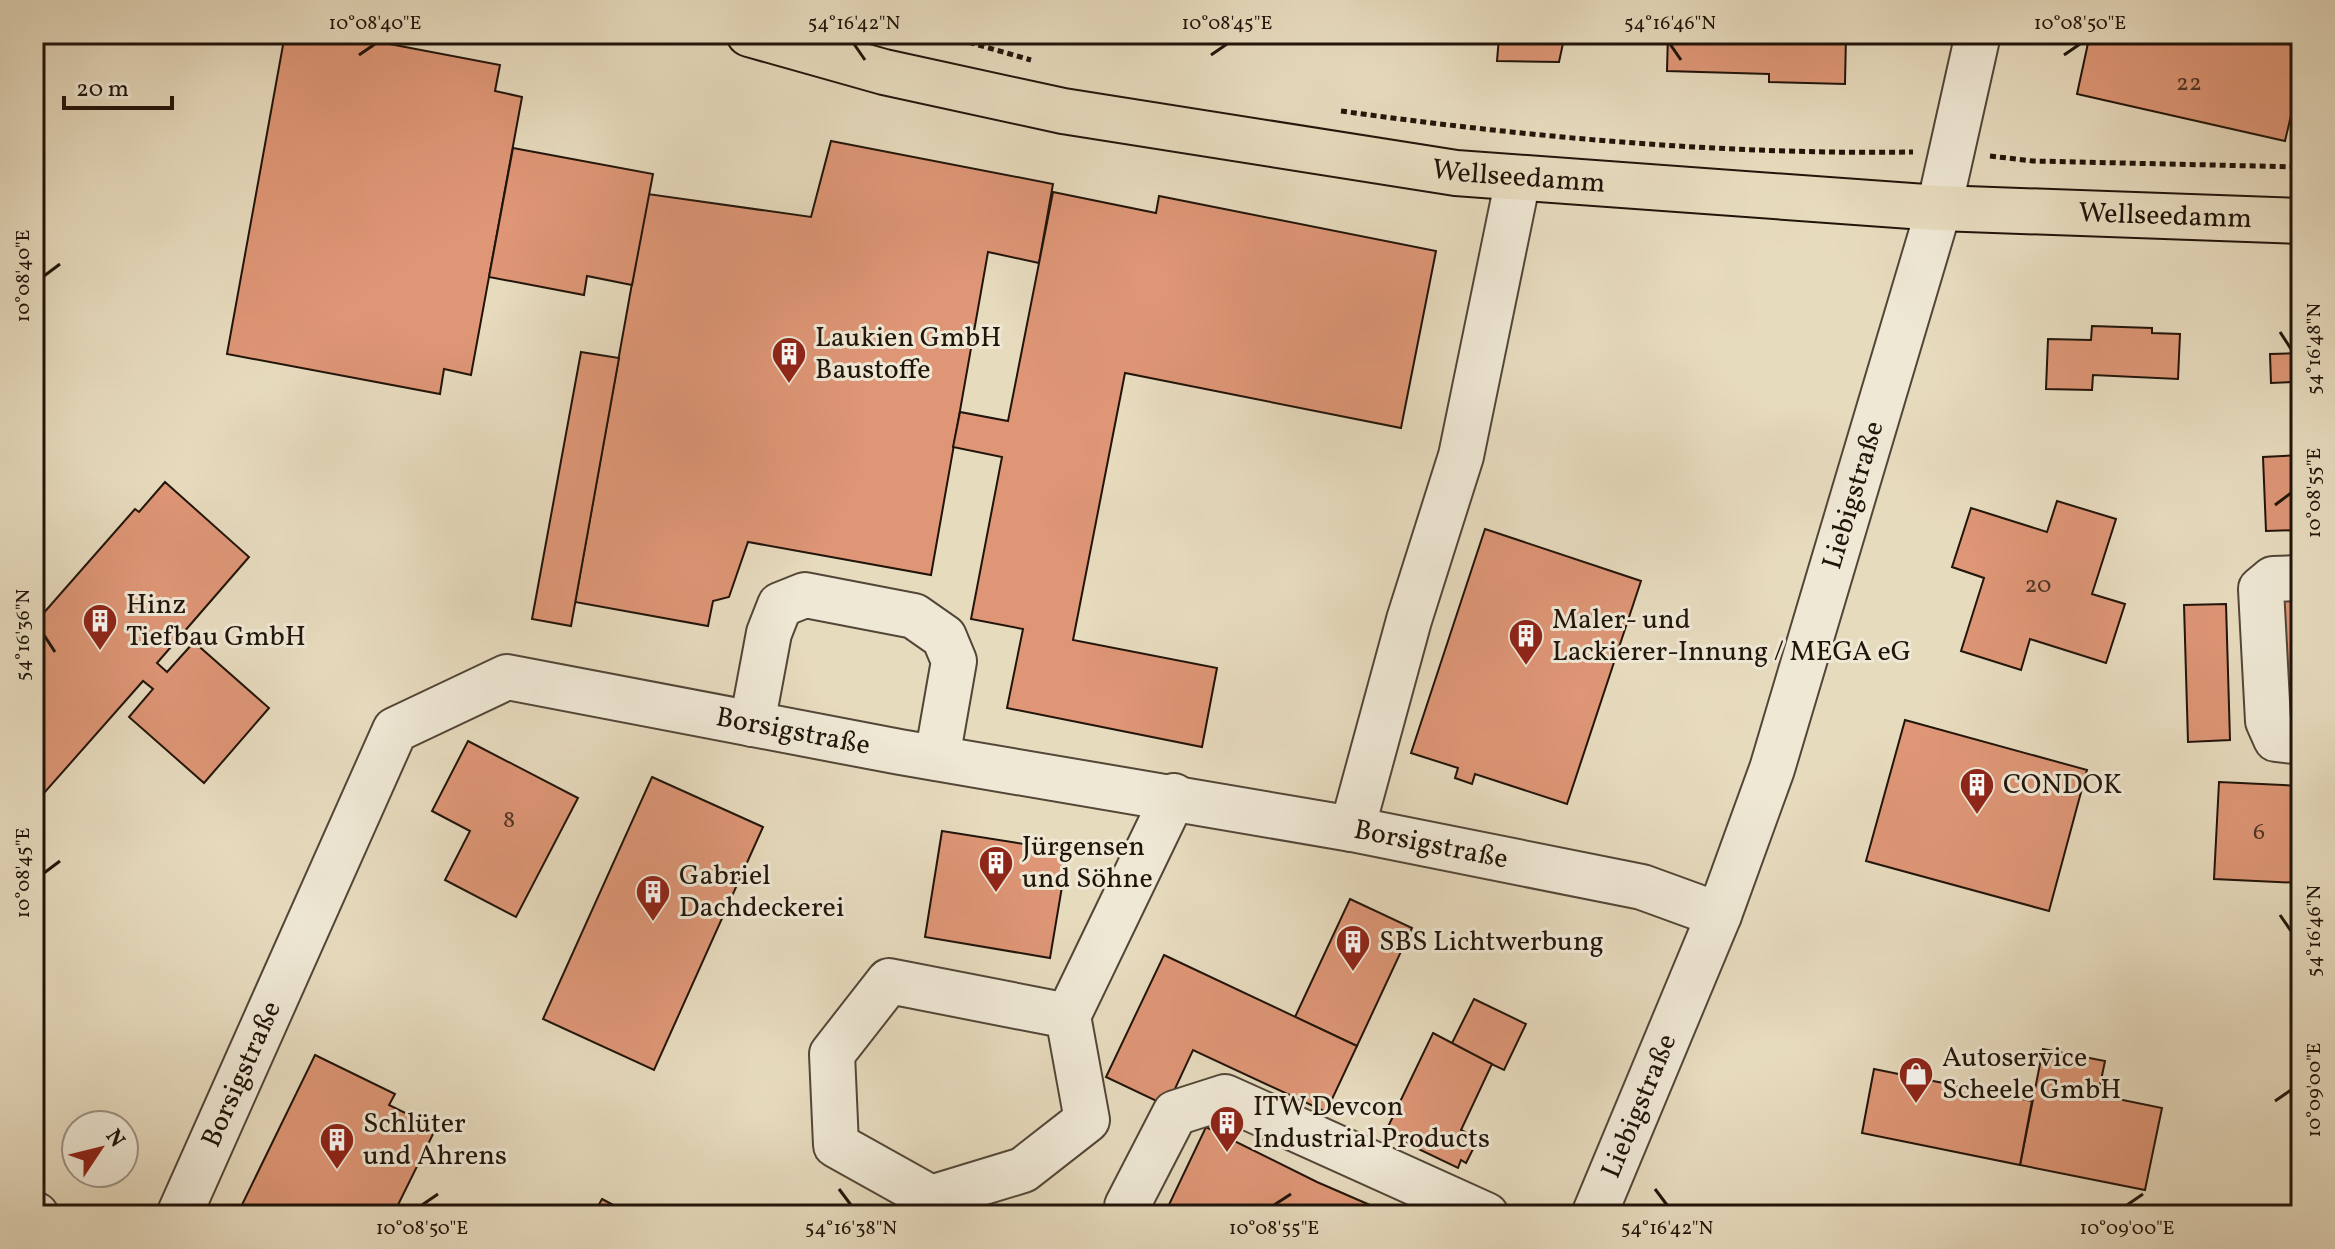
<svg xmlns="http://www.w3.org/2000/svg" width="2335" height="1249" font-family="Vollkorn,serif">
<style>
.building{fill:#de9676;stroke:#21140a;stroke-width:2}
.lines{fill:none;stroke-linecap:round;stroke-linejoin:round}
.minor-casing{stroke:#524637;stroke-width:48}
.major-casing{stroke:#21140a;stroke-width:48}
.path{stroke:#21140a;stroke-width:5;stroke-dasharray:6 4;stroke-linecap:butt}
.minor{stroke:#efe8d5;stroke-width:44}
.major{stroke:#e7dbbe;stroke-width:44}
.ticks{fill:none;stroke:#21140a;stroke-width:3}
.labels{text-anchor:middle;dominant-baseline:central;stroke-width:6;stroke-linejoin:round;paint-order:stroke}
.number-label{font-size:24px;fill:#503425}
.street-label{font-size:28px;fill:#21140a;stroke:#efe8d5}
.poi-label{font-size:28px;fill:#21140a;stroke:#efe8d5;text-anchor:start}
.neatline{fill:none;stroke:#21140a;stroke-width:3}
.ticks-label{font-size:20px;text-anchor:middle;fill:#21140a}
</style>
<rect width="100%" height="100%" fill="#e7dbbe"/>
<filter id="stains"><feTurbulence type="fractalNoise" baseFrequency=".0025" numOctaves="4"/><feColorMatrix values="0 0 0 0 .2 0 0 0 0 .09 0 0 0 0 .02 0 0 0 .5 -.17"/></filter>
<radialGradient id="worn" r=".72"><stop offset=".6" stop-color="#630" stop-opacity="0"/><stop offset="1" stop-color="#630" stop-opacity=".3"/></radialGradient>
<!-- building -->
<g class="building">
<polygon points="285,34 337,34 500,65 495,91 522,97 471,375 444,369 440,394 227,354"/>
<polygon points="1482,34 1565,34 1559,62 1497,61 1499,37"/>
<polygon points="1668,34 1846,34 1845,84 1769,82 1769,74 1667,71"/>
<polygon points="2090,34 2241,34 2301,47 2301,73 2285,141 2077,94"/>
<polygon points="831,141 1053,184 1039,263 988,252 931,575 748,542 729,597 713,601 708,626 575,602 648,194 811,217"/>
<polygon points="513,148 653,174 632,285 587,276 584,295 489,277"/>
<polygon points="1053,192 1156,213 1159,196 1436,251 1401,428 1125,373 1073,640 1217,668 1202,747 1007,708 1023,629 971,619 1002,457 953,447 960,412 1008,421"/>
<polygon points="2092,326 2152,328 2152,333 2180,334 2178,379 2093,375 2092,390 2046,389 2048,339 2091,340"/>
<polygon points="581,352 619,358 571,626 532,619"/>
<polygon points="2301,353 2301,416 2293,416 2291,382 2271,383 2270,354"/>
<polygon points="2301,455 2301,530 2266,531 2263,457"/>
<polygon points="165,482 249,557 157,663 167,672 194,642 269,708 204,783 129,717 153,689 143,681 37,801 34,799 34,624 135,509 139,512"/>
<polygon points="2057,501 2116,519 2092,594 2125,604 2106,663 2030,639 2021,670 1961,651 1984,578 1952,567 1971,508 2047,532"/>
<polygon points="1485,529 1641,581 1567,804 1475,774 1472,784 1455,778 1458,768 1411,753"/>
<polygon points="2301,584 2301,726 2285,726 2281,585"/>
<polygon points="2226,604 2230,740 2188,742 2184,605"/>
<polygon points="1905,720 2087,770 2049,911 1866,861"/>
<polygon points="468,741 578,798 516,917 445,880 470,831 432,811"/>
<polygon points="652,777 763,827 654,1070 543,1019"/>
<polygon points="2219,782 2301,786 2301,883 2214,879"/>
<polygon points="942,831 1068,851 1050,958 925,937"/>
<polygon points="1350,899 1412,928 1357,1046 1295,1017"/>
<polygon points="1164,955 1357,1046 1326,1112 1193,1050 1167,1106 1106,1077"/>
<polygon points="1474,999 1526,1024 1504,1070 1451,1045"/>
<polygon points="1433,1033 1492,1064 1461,1130 1471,1135 1473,1149 1466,1163 1461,1160 1458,1168 1385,1133"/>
<polygon points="2043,1049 2105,1061 2098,1095 2162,1108 2145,1190 2020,1165"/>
<polygon points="315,1055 395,1094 389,1105 436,1128 393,1215 237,1215"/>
<polygon points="1874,1069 2032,1101 2020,1165 1862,1133"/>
<polygon points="1206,1127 1317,1182 1393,1215 1175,1215 1166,1211"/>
<polygon points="602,1199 632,1215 593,1215"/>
</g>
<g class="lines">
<defs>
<g id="minor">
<polyline points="2301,578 2273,579 2261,589 2268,721 2276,739 2301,742"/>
<polyline points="752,724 769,633 780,605 805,595 914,616 944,637 954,661 937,758"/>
<polyline points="1352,829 1409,620 1461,456 1518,179"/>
<polyline points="1068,1016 1087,1120 1023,1170 931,1198 836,1145 832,1054 889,981 1068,1016 1174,796"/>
<polyline points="34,1214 36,1215"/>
<path id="s1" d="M 179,1215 L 395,730 L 507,677 L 900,752 L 1352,829 L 1642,887 L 1719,915"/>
<polyline points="1128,1215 1127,1206 1175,1113 1225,1097 1486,1215"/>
<path id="s2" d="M 1594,1215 L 1719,915 L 1772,769 L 1939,208 L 1978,34"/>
</g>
<g id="major">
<path id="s3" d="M 749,34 L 884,72 L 1063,111 L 1456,173 L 1939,208 L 2301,221"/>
</g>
</defs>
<!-- minor casing -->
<use href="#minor" class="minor-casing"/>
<!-- major casing -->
<use href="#major" class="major-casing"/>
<!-- path -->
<g class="path">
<polyline points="940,34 1031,60"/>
<path d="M 1341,111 C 1526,137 1726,155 1913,152"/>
<polyline points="1990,156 2033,161 2301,167"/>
</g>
<!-- minor -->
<use href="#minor" class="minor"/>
<!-- major -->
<use href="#major" class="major"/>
</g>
<!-- ticks -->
<path class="ticks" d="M 854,44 L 865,60M 1670,44 L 1681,60M 359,55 L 375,44M 1211,55 L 1227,44M 2064,55 L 2080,44M 44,276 L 60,264M 2280,332 L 2291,349M 2275,505 L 2291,493M 44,635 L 55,652M 44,873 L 60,861M 2280,915 L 2291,931M 2275,1101 L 2291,1090M 839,1189 L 851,1205M 1655,1189 L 1667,1205M 422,1205 L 438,1194M 1274,1205 L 1291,1194M 2127,1205 L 2143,1194"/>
<!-- icons -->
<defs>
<symbol id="building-pin" viewBox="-11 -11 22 30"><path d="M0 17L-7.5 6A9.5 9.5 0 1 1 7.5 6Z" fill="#8f2418" stroke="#efe8d5"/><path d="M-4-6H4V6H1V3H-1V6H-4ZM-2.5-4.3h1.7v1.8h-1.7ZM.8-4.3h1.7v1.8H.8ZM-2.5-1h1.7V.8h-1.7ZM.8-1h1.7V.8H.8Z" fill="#fff"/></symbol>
<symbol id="shop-pin" viewBox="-11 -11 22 30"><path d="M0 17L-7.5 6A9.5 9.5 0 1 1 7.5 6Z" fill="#8f2418" stroke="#efe8d5"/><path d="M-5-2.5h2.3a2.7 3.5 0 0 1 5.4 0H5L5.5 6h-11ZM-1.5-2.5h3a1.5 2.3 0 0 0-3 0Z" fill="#fff"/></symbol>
</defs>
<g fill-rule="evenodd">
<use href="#building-pin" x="769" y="334" width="40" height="54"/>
<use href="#building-pin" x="80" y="601" width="40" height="54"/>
<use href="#building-pin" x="1506" y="616" width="40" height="54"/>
<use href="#building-pin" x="1957" y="765" width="40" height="54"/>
<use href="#building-pin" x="976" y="843" width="40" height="54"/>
<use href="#building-pin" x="633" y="872" width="40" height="54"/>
<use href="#building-pin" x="1333" y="922" width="40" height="54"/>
<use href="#shop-pin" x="1896" y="1054" width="40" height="54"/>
<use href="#building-pin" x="1207" y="1103" width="40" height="54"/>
<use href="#building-pin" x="317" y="1120" width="40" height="54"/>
</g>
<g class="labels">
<!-- number labels -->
<g class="number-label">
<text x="2189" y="84">22</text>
<text x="2038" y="586">20</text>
<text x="509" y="821">8</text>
<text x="2259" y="833">6</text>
</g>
<!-- street labels -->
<g class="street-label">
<text stroke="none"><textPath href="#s3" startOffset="784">Wellseedamm</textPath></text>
<text stroke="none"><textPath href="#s3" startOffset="1432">Wellseedamm</textPath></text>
<text stroke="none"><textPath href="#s2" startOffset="766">Liebigstraße</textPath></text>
<text stroke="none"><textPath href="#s1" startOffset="946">Borsigstraße</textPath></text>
<text stroke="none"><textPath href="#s1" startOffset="1594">Borsigstraße</textPath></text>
<text stroke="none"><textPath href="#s1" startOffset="154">Borsigstraße</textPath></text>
<text stroke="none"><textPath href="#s2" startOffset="118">Liebigstraße</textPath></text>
</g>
<!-- poi labels -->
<g class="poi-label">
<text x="815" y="338">Laukien GmbH<tspan x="815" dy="32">Baustoffe</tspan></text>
<text x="126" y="605">Hinz<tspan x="126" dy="32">Tiefbau GmbH</tspan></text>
<text x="1552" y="620">Maler- und<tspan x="1552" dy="32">Lackierer-Innung / MEGA eG</tspan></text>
<text x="2003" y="785">CONDOK</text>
<text x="1022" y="847">Jürgensen<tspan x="1022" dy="32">und Söhne</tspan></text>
<text x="679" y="876">Gabriel<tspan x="679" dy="32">Dachdeckerei</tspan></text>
<text x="1379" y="942">SBS Lichtwerbung</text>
<text x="1942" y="1058">Autoservice<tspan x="1942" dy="32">Scheele GmbH</tspan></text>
<text x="1253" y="1107">ITW Devcon<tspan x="1253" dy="32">Industrial Products</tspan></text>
<text x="363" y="1124">Schlüter<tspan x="363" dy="32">und Ahrens</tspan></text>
</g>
</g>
<!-- margin -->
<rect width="2335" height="1249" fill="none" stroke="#e7dbbe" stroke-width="88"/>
<!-- north arrow -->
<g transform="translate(100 1149) rotate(55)"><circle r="38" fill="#efe8d5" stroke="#9d9384" stroke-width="2"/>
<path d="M0-6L14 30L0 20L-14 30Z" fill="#8f2418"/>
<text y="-12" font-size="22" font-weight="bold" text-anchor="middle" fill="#21140a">N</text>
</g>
<!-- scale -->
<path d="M64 96v12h108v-12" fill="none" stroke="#21140a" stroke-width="4"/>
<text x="76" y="96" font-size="24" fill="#21140a" stroke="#efe8d5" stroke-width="6" paint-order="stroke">20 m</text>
<rect x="44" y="44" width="2247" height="1161" class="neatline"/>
<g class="ticks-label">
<text x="375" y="29">10°08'40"E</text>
<text x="854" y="29">54°16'42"N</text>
<text x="1227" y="29">10°08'45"E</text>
<text x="1670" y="29">54°16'46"N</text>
<text x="2080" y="29">10°08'50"E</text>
<text transform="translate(22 276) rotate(-90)" y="7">10°08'40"E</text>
<text transform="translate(2313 349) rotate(-90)" y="7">54°16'48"N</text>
<text transform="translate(2313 493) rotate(-90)" y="7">10°08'55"E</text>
<text transform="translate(22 635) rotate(-90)" y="7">54°16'36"N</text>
<text transform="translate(22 873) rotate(-90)" y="7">10°08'45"E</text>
<text transform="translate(2313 931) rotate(-90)" y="7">54°16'46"N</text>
<text transform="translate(2313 1090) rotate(-90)" y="7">10°09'00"E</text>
<text x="422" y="1234">10°08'50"E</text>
<text x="851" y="1234">54°16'38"N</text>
<text x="1274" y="1234">10°08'55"E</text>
<text x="1667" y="1234">54°16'42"N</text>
<text x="2127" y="1234">10°09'00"E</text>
</g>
<rect width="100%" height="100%" filter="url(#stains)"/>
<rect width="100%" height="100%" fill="url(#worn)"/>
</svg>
